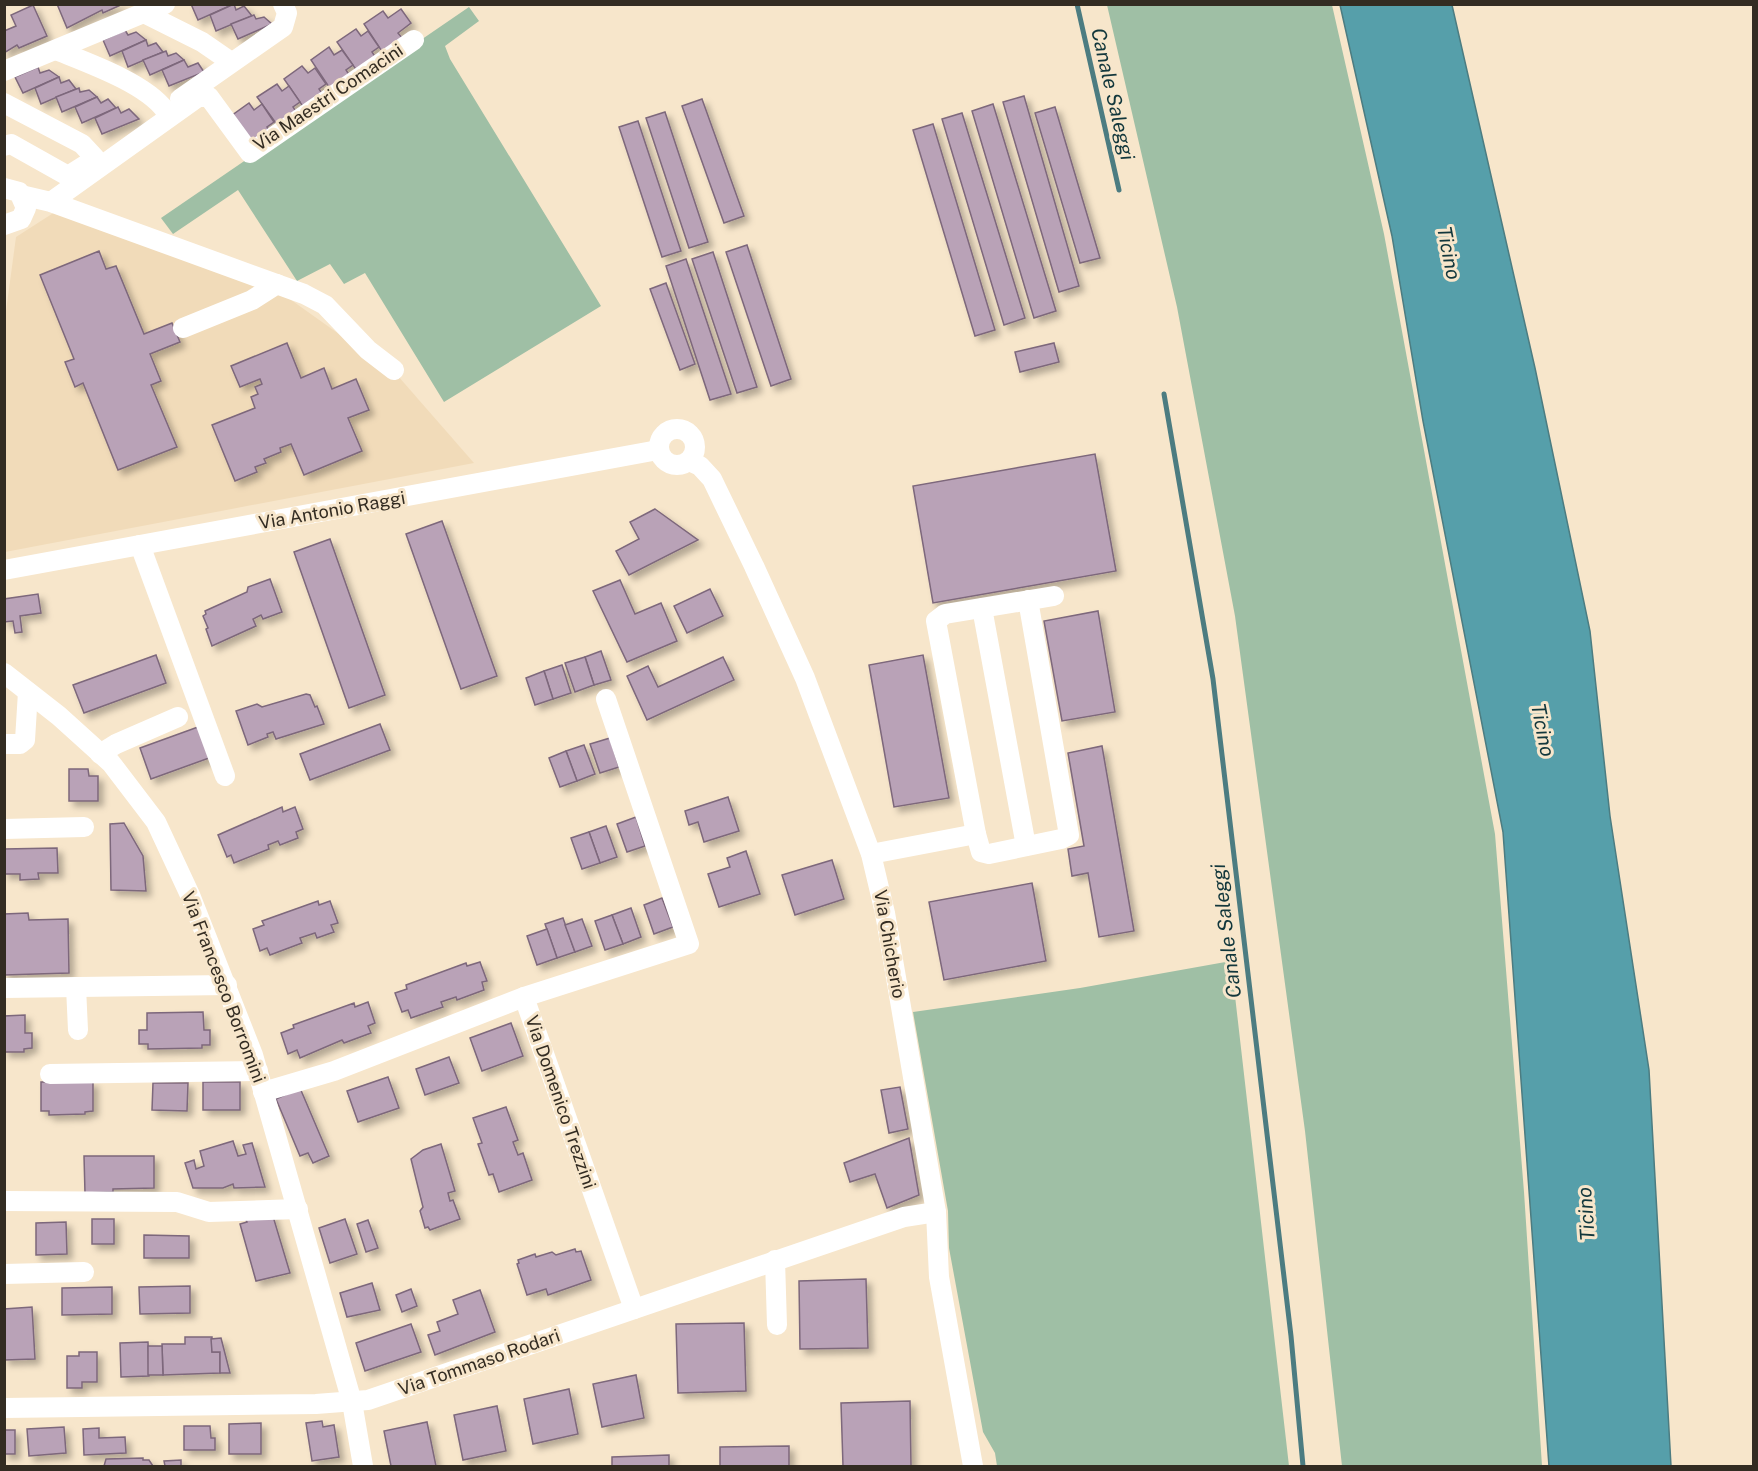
<svg xmlns="http://www.w3.org/2000/svg" width="1758" height="1471" font-family="'Public Sans',sans-serif">
<style>
.built{fill:#f1dbb9}
.green{fill:#9fbfa5}
.water{fill:#569faa;stroke:#4c7c81;stroke-width:1.5}
.lines{fill:none;stroke-linecap:round;stroke-linejoin:round}
.stream{stroke:#4c7c81;stroke-width:5}
.building{fill:#b9a2b7;stroke:#7d677b;stroke-width:1.5;filter:url(#shadow)}
.minor{stroke:#fff;stroke-width:20}
.labels{text-anchor:middle;dominant-baseline:central;stroke-width:6;stroke-linejoin:round;paint-order:stroke}
.street-label{font-size:18px;fill:#332c22;stroke:#f7e6cb}
.water-label{font-size:20px;font-style:italic;fill:#12373c;stroke:#f7e6cb}
</style>
<defs>
<filter id="shadow"><feDropShadow dx="5" dy="5" stdDeviation="3" flood-color="#0004"/></filter>
</defs>
<rect width="100%" height="100%" fill="#f7e6cb"/>
<!-- built -->
<polygon class="built" points="58,210 270,285 398,376 474,463 5,552 4,326 16,237"/>
<!-- green -->
<g class="green">
<polygon points="1107,5 1332,5 1384,234 1495,834 1524,1192 1542,1466 1342,1466 1305,1131 1235,616 1177,307"/>
<polygon points="469,7 479,21 445,46 450,59 601,306 444,402 365,273 344,284 330,264 297,281 238,190 173,234 161,218"/>
<polygon points="1231,961 1289,1466 997,1466 995,1453 983,1432 949,1248 948,1211 913,1012 1080,988"/>
</g>
<!-- water -->
<polygon class="water" points="1340,5 1452,5 1535,368 1590,631 1610,816 1649,1070 1671,1466 1549,1466 1503,832 1423,421 1392,236"/>
<g class="lines">
<!-- stream -->
<g class="stream">
<polyline points="1077,4 1119,190"/>
<polyline points="1164,394 1213,679 1291,1336 1303,1466"/>
</g>
</g>
<!-- building -->
<g class="building">
<polygon points="57,4 123,4 103,13 102,10 67,28"/>
<polygon points="191,4 234,4 198,20"/>
<polygon points="234,4 236,10 244,6 252,16 216,31 210,15"/>
<polygon points="33,5 47,36 19,48 17,45 4,53 4,31 16,26 11,15"/>
<polygon points="401,9 411,23 398,33 403,39 383,53 364,24 383,11 388,18"/>
<polygon points="254,15 256,19 264,17 272,24 238,39 231,24"/>
<polygon points="356,29 361,36 368,31 379,47 372,52 376,58 357,71 337,42"/>
<polygon points="125,30 128,35 136,32 146,40 110,56 103,40"/>
<polygon points="146,40 148,46 156,43 163,52 128,67 122,51"/>
<polygon points="329,47 334,55 342,50 353,65 346,70 350,76 331,90 311,60"/>
<polygon points="166,51 168,56 176,53 184,60 150,75 143,60"/>
<polygon points="184,60 188,67 198,63 204,72 169,86 162,70"/>
<polygon points="302,66 308,73 315,68 326,84 319,89 323,95 304,108 284,79"/>
<polygon points="38,67 40,73 49,70 59,77 23,93 15,77"/>
<polygon points="59,77 61,83 69,80 76,89 41,104 35,88"/>
<polygon points="277,84 282,91 289,86 300,102 293,107 297,113 278,126 257,97"/>
<polygon points="79,88 80,92 89,90 97,97 62,112 56,97"/>
<polygon points="1024,96 1079,286 1059,292 1003,102"/>
<polygon points="97,97 101,103 108,99 116,108 82,123 75,107"/>
<polygon points="702,99 744,216 724,223 682,106"/>
<polygon points="249,103 254,110 262,104 274,122 267,127 270,132 251,145 231,116"/>
<polygon points="993,104 1056,311 1034,318 972,111"/>
<polygon points="118,107 121,113 129,109 139,119 102,134 95,118"/>
<polygon points="1055,107 1100,258 1080,263 1035,113"/>
<polygon points="665,112 708,242 689,248 646,118"/>
<polygon points="962,113 1025,318 1004,325 942,119"/>
<polygon points="638,121 681,251 662,257 619,127"/>
<polygon points="933,124 995,330 975,336 913,130"/>
<polygon points="747,245 791,379 771,386 726,252"/>
<polygon points="99,251 106,269 116,266 144,334 172,323 180,342 150,354 161,381 151,385 177,447 118,470 83,383 75,387 65,362 74,359 40,275"/>
<polygon points="713,252 757,387 737,393 692,259"/>
<polygon points="686,259 731,394 710,400 666,266"/>
<polygon points="666,283 695,364 680,370 650,289"/>
<polygon points="287,343 301,378 324,368 332,389 356,379 369,410 348,418 362,451 304,475 291,444 280,448 281,452 264,459 266,463 255,467 257,472 235,481 212,425 255,408 251,397 258,394 255,387 262,384 260,379 240,387 231,366"/>
<polygon points="1054,343 1059,362 1020,372 1015,352"/>
<polygon points="1095,454 1116,571 933,603 913,486"/>
<polygon points="655,509 698,540 629,575 616,551 639,539 630,522"/>
<polygon points="442,521 497,676 461,689 406,534"/>
<polygon points="330,539 385,695 349,708 294,552"/>
<polygon points="270,579 282,612 263,619 261,615 253,619 256,626 212,646 206,629 208,628 203,616 206,614 205,611 247,592 248,587"/>
<polygon points="620,580 635,614 661,603 677,641 627,662 593,591"/>
<polygon points="710,589 723,616 687,633 674,606"/>
<polygon points="38,594 41,613 20,616 22,632 15,633 13,621 4,622 4,599"/>
<polygon points="1098,611 1115,712 1062,721 1044,621"/>
<polygon points="601,651 611,680 594,685 585,657"/>
<polygon points="156,655 166,683 84,713 73,685"/>
<polygon points="923,655 949,798 894,807 869,665"/>
<polygon points="585,657 594,685 575,692 565,663"/>
<polygon points="723,657 734,680 647,720 627,676 648,666 658,687"/>
<polygon points="562,665 571,693 553,699 544,671"/>
<polygon points="544,671 553,699 535,705 526,678"/>
<polygon points="306,694 310,695 315,707 317,706 324,724 276,739 273,732 267,734 268,737 248,745 236,711 257,704 262,707"/>
<polygon points="380,724 390,750 310,780 300,754"/>
<polygon points="198,727 209,758 151,779 140,748"/>
<polygon points="610,738 619,767 600,773 590,744"/>
<polygon points="584,745 595,774 577,781 566,751"/>
<polygon points="1102,746 1134,931 1099,937 1088,873 1072,876 1068,849 1084,846 1068,753"/>
<polygon points="566,751 577,781 560,787 549,758"/>
<polygon points="69,769 88,769 89,776 98,776 98,801 69,801"/>
<polygon points="728,797 739,831 704,842 698,822 689,825 685,811"/>
<polygon points="282,807 283,812 295,807 303,829 296,832 298,838 280,845 278,841 268,845 269,849 234,863 231,855 227,857 218,835"/>
<polygon points="636,817 645,846 627,852 617,824"/>
<polygon points="124,823 143,856 146,891 111,890 110,824"/>
<polygon points="606,826 617,857 600,863 589,832"/>
<polygon points="589,832 600,863 582,869 571,838"/>
<polygon points="57,848 58,873 38,873 39,879 20,880 20,874 4,874 4,849"/>
<polygon points="746,851 760,894 719,907 708,874 730,867 727,858"/>
<polygon points="832,860 844,899 795,915 782,875"/>
<polygon points="1032,883 1046,961 944,980 929,902"/>
<polygon points="662,898 673,927 654,934 644,905"/>
<polygon points="318,901 319,905 330,901 338,923 331,925 334,932 317,938 315,933 300,938 302,943 270,955 267,948 260,951 253,929 264,925 262,921"/>
<polygon points="631,908 641,937 623,944 612,915"/>
<polygon points="28,913 29,920 68,919 69,973 4,975 4,914"/>
<polygon points="612,915 623,944 605,950 595,921"/>
<polygon points="563,918 575,952 557,958 545,924"/>
<polygon points="582,919 592,946 575,952 565,925"/>
<polygon points="547,929 557,958 537,965 527,936"/>
<polygon points="480,962 487,981 482,982 484,990 457,1000 456,997 441,1002 443,1007 411,1018 408,1010 402,1012 395,993 407,989 406,985 466,963 467,966"/>
<polygon points="368,1002 375,1023 368,1026 371,1033 344,1043 342,1040 300,1058 297,1050 288,1054 281,1033 294,1028 293,1025 354,1003 355,1007"/>
<polygon points="203,1012 204,1030 210,1030 210,1045 202,1045 202,1048 148,1049 148,1044 139,1044 139,1030 147,1030 147,1013"/>
<polygon points="25,1015 25,1033 32,1033 32,1048 24,1049 24,1052 4,1052 4,1016"/>
<polygon points="511,1023 523,1056 482,1071 470,1038"/>
<polygon points="449,1057 459,1083 425,1095 416,1069"/>
<polygon points="388,1077 399,1108 358,1122 347,1091"/>
<polygon points="41,1082 93,1082 93,1111 85,1112 85,1114 49,1115 49,1111 41,1111"/>
<rect x="203" y="1082" width="37" height="28"/>
<polygon points="153,1083 188,1083 187,1111 152,1110"/>
<polygon points="900,1087 908,1129 889,1133 881,1090"/>
<polygon points="300,1088 329,1156 313,1163 308,1153 300,1156 276,1099"/>
<polygon points="506,1107 518,1140 513,1142 518,1155 523,1153 532,1180 499,1192 493,1174 489,1175 478,1144 482,1143 473,1118"/>
<polygon points="909,1138 919,1195 887,1208 875,1174 850,1182 844,1163"/>
<polygon points="233,1141 238,1156 246,1154 243,1145 252,1143 265,1187 234,1188 233,1184 223,1188 193,1188 185,1163 194,1160 196,1169 204,1166 200,1151"/>
<polygon points="441,1144 455,1191 448,1193 450,1201 453,1200 460,1219 430,1230 428,1227 425,1228 420,1211 423,1207 411,1159 423,1150"/>
<polygon points="84,1156 154,1156 154,1188 113,1189 113,1192 85,1193"/>
<polygon points="272,1213 290,1273 256,1281 240,1224 247,1222 244,1215"/>
<rect x="92" y="1219" width="22" height="25"/>
<polygon points="345,1219 357,1254 330,1263 319,1228"/>
<polygon points="368,1220 378,1248 366,1252 357,1224"/>
<polygon points="66,1222 67,1254 36,1255 36,1223"/>
<polygon points="144,1235 189,1236 189,1258 144,1258"/>
<polygon points="575,1249 576,1252 581,1251 591,1280 548,1295 546,1289 527,1295 517,1264 519,1263 518,1260 535,1254 536,1257 552,1252 556,1255"/>
<polygon points="866,1279 868,1348 800,1349 799,1281"/>
<polygon points="372,1283 380,1310 347,1317 340,1293"/>
<polygon points="190,1286 190,1313 140,1314 139,1287"/>
<polygon points="112,1287 112,1314 62,1315 62,1288"/>
<polygon points="411,1289 417,1306 402,1312 396,1295"/>
<polygon points="480,1290 495,1332 435,1355 428,1335 440,1331 437,1322 458,1314 453,1300"/>
<polygon points="32,1307 35,1359 4,1360 4,1309"/>
<polygon points="744,1323 746,1391 678,1393 676,1324"/>
<polygon points="411,1324 421,1352 365,1371 356,1343"/>
<polygon points="185,1337 212,1337 212,1352 220,1352 220,1373 163,1375 162,1344 185,1344"/>
<polygon points="221,1338 230,1373 220,1373 220,1352 212,1352 211,1339"/>
<polygon points="148,1342 149,1376 121,1377 120,1343"/>
<polygon points="148,1346 162,1346 163,1375 148,1375"/>
<polygon points="79,1352 97,1352 97,1382 82,1382 82,1388 67,1388 67,1356 79,1356"/>
<polygon points="636,1375 644,1418 602,1427 593,1384"/>
<polygon points="569,1389 578,1434 533,1444 524,1399"/>
<polygon points="910,1401 911,1466 843,1466 841,1403"/>
<polygon points="497,1406 506,1451 463,1460 454,1415"/>
<polygon points="322,1421 323,1427 334,1425 339,1457 312,1461 306,1423"/>
<polygon points="427,1422 436,1466 391,1466 384,1431"/>
<polygon points="261,1423 261,1454 229,1454 229,1424"/>
<polygon points="184,1426 210,1426 211,1438 215,1438 215,1450 184,1450"/>
<polygon points="64,1427 66,1453 29,1456 27,1429"/>
<polygon points="99,1428 99,1438 125,1437 126,1453 84,1455 83,1429"/>
<rect x="4" y="1430" width="11" height="24"/>
<polygon points="789,1446 789,1466 720,1466 720,1447"/>
<polygon points="669,1455 669,1466 612,1466 612,1457"/>
<polygon points="143,1458 143,1460 149,1460 153,1466 104,1466 106,1459"/>
<polygon points="181,1460 181,1466 165,1466 164,1461"/>
</g>
<g class="lines">
<!-- minor -->
<g class="minor">
<polyline points="144,13 202,42 231,62"/>
<path d="M 56,50 C 88,63 145,83 165,110"/>
<polyline points="4,71 165,4"/>
<polyline points="180,99 283,27 287,13 283,4"/>
<polyline points="4,103 82,144 95,158"/>
<polyline points="4,146 11,144 68,176 87,164"/>
<polyline points="4,188 19,192 26,208 21,219 4,225"/>
<polyline points="21,195 51,202 304,294 325,305 368,350 394,370"/>
<polyline points="51,202 198,97 209,97 250,153 414,40"/>
<polyline points="183,328 252,300 277,284"/>
<circle cx="677" cy="447" r="18"/>
<polyline points="689,461 700,466 712,479 754,566 805,678 871,854 885,913 936,1212 939,1277 973,1466"/>
<polyline points="140,545 225,776"/>
<polyline points="4,570 658,450"/>
<polyline points="982,608 1026,846"/>
<polyline points="4,673 59,716 111,763 156,822 190,895 253,1055 352,1402 363,1466"/>
<polyline points="4,744 20,744 25,740 28,692"/>
<polyline points="100,754 116,744 178,717"/>
<polyline points="4,829 84,827"/>
<polyline points="976,834 936,621 945,614 1054,596"/>
<polyline points="871,854 976,834 981,852 989,854 1061,839 1069,835 1028,600"/>
<polyline points="76,987 78,1030"/>
<polyline points="4,988 227,985"/>
<polyline points="524,997 634,1309"/>
<polyline points="50,1074 258,1071"/>
<polyline points="263,1092 334,1071 524,997 689,944 606,699"/>
<polyline points="4,1201 177,1202 209,1212 298,1209"/>
<polyline points="775,1260 777,1325"/>
<polyline points="4,1274 84,1272"/>
<polyline points="4,1408 316,1404 368,1400 904,1217 936,1212"/>
</g>
</g>
<g class="labels">
<!-- street labels -->
<g class="street-label">
<text transform="translate(328 97) rotate(-34)">Via Maestri Comacini</text>
<text transform="translate(332 510) rotate(-10)">Via Antonio Raggi</text>
<text transform="translate(890 944) rotate(80)">Via Chicherio</text>
<text transform="translate(224 987) rotate(69)">Via Francesco Borromini</text>
<text transform="translate(561 1102) rotate(71)">Via Domenico Trezzini</text>
<text transform="translate(479 1362) rotate(-19)">Via Tommaso Rodari</text>
</g>
<!-- water labels -->
<g class="water-label">
<text transform="translate(1113 94) rotate(77)">Canale Saleggi</text>
<text transform="translate(1449 253) rotate(79)">Ticino</text>
<text transform="translate(1543 730) rotate(79)">Ticino</text>
<text transform="translate(1226 931) rotate(-97)">Canale Saleggi</text>
<text transform="translate(1586 1214) rotate(-94)">Ticino</text>
</g>
</g>
<!-- border -->
<rect width="1758" height="1471" fill="none" stroke="#332c22" stroke-width="12"/>
</svg>
